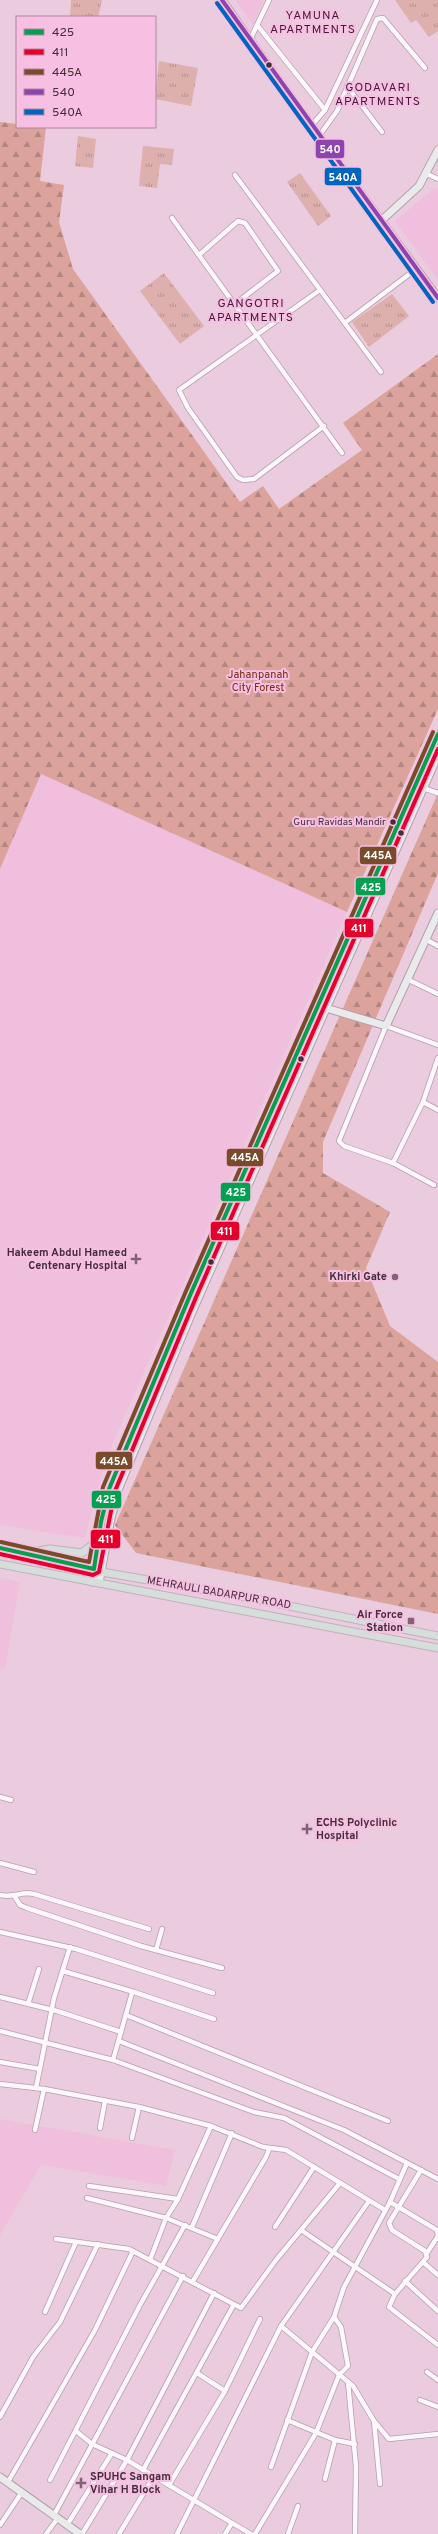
<svg xmlns="http://www.w3.org/2000/svg" width="438" height="2534" font-family="Overpass,sans-serif">
<style>
.built{fill:#efbfdd}
.grass{fill:url(#grass-tufts)}
.forest{fill:url(#forest-firs)}
.lines{fill:none;stroke-linecap:round;stroke-linejoin:round}
.street-casing{stroke:#b59eac;stroke-width:6}
.secondary-casing{stroke:#b59eac;stroke-width:9}
.primary-casing{stroke:#c0b0ba;stroke-width:9}
.street{stroke:#fcf7fa;stroke-width:4.5}
.secondary{stroke:#e9ebeb;stroke-width:7}
.primary{stroke:#d6dedc;stroke-width:7}
.bus-1-casing{stroke:#f7bfe2;stroke-width:7}
.bus-2-casing{stroke:#f7bfe2;stroke-width:7}
.bus-3-casing{stroke:#f7bfe2;stroke-width:7}
.bus-4-casing{stroke:#f7bfe2;stroke-width:7}
.bus-5-casing{stroke:#f7bfe2;stroke-width:7}
.bus-1{stroke:#03a050;stroke-width:4}
.bus-2{stroke:#e4002b;stroke-width:4}
.bus-3{stroke:#7a4b2a;stroke-width:4}
.bus-4{stroke:#8e44ad;stroke-width:4}
.bus-5{stroke:#0065bd;stroke-width:4}
.bus-dot{fill:#432e3c;stroke:#f7bfe2;stroke-width:1.5}
.poi-dot{fill:#7d6575;stroke:#f7bfe2;stroke-width:1.5}
.labels{text-anchor:middle;dominant-baseline:central;stroke-width:4;stroke-linejoin:round;paint-order:stroke}
.bus-label{font-size:10px;fill:#432e3c;stroke:#f7bfe2;text-anchor:end}
.park-label{font-size:11px;fill:#742d10;stroke:#f7bfe2}
.poi-label{font-size:11px;font-weight:bold;fill:#432e3c;stroke:#f7bfe2;text-anchor:end}
.street-label{font-size:11px;fill:#432e3c;stroke:#f7bfe2}
.neighbourhood-label{font-size:12px;letter-spacing:1px;fill:#441937;stroke:#f7bfe2}
.line-badge{stroke:#f7bfe2;stroke-width:1.5}
.badge-label{font-size:11px;text-anchor:middle;font-weight:bold;fill:#fff}
</style>
<defs>
<pattern id="grass-tufts" width="24" height="20" patternUnits="userSpaceOnUse"><rect width="24" height="20" fill="#ddb0ae"/><path d="M3 7l-1-3M5 7V3M7 7l1-3M15 17l-1-3M17 17v-4M19 17l1-3" fill="none" stroke="#b5908f"/></pattern>
<pattern id="forest-firs" width="22" height="20" patternUnits="userSpaceOnUse"><rect width="22" height="20" fill="#dba39b"/><path d="M5 1l3.5 6h-7zM16 11l3.5 6h-7z" fill="#b38580"/></pattern>
</defs>
<rect width="100%" height="100%" fill="#eaccde"/>
<!-- built -->
<g class="built">
<polygon points="235,0 264,0 253,25"/>
<polygon points="435,188 438,189 438,280 395,221"/>
<polygon points="41,774 347,912 105,1461 85,1538 0,1525 0,869"/>
<polygon points="0,1578 20,1582 5,1669 0,1668"/>
<polygon points="0,2119 175,2150 166,2186 41,2165 0,2235"/>
</g>
<!-- grass -->
<g class="grass">
<polygon points="71,0 102,0 98,17 70,17"/>
<polygon points="395,0 438,0 438,31 429,37 416,20 411,23"/>
<polygon points="159,61 198,68 191,106 155,99"/>
<polygon points="78,136 96,139 93,168 75,166"/>
<polygon points="143,146 174,149 172,165 160,164 157,188 139,186"/>
<polygon points="300,173 331,216 318,226 287,182"/>
<polygon points="164,273 204,326 180,344 140,291"/>
<polygon points="392,294 409,316 369,347 352,322"/>
</g>
<!-- forest -->
<g class="forest">
<polygon points="0,122 17,124 17,127 46,127 40,181 64,185 59,222 73,269 240,502 263,486 279,509 362,450 343,423 438,354 438,709 347,912 41,774 0,869"/>
<polygon points="438,793 438,873 323,1142 323,1173 390,1212 366,1268 390,1326 438,1362 438,1614 136,1553 115,1525"/>
</g>
<g class="lines">
<defs>
<g id="street">
<polyline points="257,25 325,110"/>
<polyline points="250,40 269,0"/>
<polyline points="347,86 382,132"/>
<polyline points="311,126 325,110 377,0"/>
<polyline points="319,136 337,111 377,19 383,18 425,68"/>
<polyline points="427,174 438,179"/>
<polyline points="235,175 381,372"/>
<polyline points="172,218 342,453"/>
<polyline points="199,255 238,221 245,223 278,271 235,304"/>
<polyline points="320,290 179,390 188,408 237,477 243,480 254,479 324,426"/>
<polyline points="346,322 416,269"/>
<polyline points="423,788 438,793"/>
<polyline points="427,940 438,946"/>
<polyline points="409,980 438,994"/>
<polyline points="423,1102 438,1110"/>
<polyline points="393,1163 423,1102 438,1058"/>
<polyline points="434,1185 393,1163 344,1146 339,1141 386,1026 438,1045"/>
<polyline points="0,1797 11,1800"/>
<polyline points="0,1863 34,1872"/>
<path d="M 0,1895 C 16,1898 20,1891 34,1894 L 149,1929"/>
<polyline points="15,1897 20,1905 27,1908 141,1946 222,1968"/>
<polyline points="0,1932 76,1949 213,1993"/>
<polyline points="156,1950 162,1929"/>
<polyline points="63,1971 134,1992 214,2019"/>
<polyline points="0,1997 57,2011 121,2032"/>
<polyline points="28,2004 39,1969"/>
<polyline points="126,2015 388,2121"/>
<polyline points="0,2031 113,2060 254,2112 284,2118 399,2179"/>
<polyline points="119,2041 344,2130 438,2179"/>
<polyline points="113,2060 132,1993"/>
<polyline points="0,2062 40,2069"/>
<polyline points="0,2084 44,2089 139,2107 211,2126 263,2147 286,2150 385,2210"/>
<polyline points="36,2088 54,1998 70,1947"/>
<polyline points="100,2128 105,2101"/>
<polyline points="35,2130 44,2089"/>
<polyline points="132,2138 139,2107"/>
<polyline points="407,2163 390,2202 437,2230 438,2236 427,2253"/>
<polyline points="421,2170 389,2223 392,2230 425,2251 427,2257 395,2294 389,2307 438,2345"/>
<polyline points="89,2186 178,2199 211,2126"/>
<polyline points="87,2198 166,2218 218,2239"/>
<polyline points="192,2227 232,2133"/>
<polyline points="275,2227 314,2167"/>
<polyline points="301,2230 395,2294"/>
<polyline points="56,2239 129,2249 241,2308 276,2260 340,2183"/>
<polyline points="150,2260 166,2218 178,2199"/>
<polyline points="424,2263 438,2275"/>
<polyline points="193,2281 266,2157 269,2149"/>
<polyline points="405,2281 438,2311"/>
<polyline points="45,2312 76,2242"/>
<polyline points="281,2326 369,2201"/>
<polyline points="427,2372 438,2380"/>
<polyline points="197,2373 225,2391"/>
<polyline points="348,2382 356,2466 355,2534"/>
<polyline points="420,2400 438,2407"/>
<polyline points="0,2417 33,2357 60,2322 98,2244"/>
<polyline points="287,2420 335,2440 325,2479"/>
<polyline points="374,2421 380,2484"/>
<polyline points="76,2431 92,2444 127,2460 232,2523 225,2534"/>
<polyline points="335,2440 355,2444"/>
<polyline points="271,2467 312,2352 334,2317 344,2287 390,2202"/>
<polyline points="143,2470 233,2306"/>
<polyline points="50,2480 140,2305 185,2225"/>
<polyline points="8,2482 95,2330 133,2251"/>
<polyline points="169,2485 225,2391 260,2319"/>
<polyline points="54,2515 183,2276"/>
<polyline points="232,2523 251,2534"/>
<polyline points="0,2525 22,2492"/>
<polyline points="67,2525 112,2453"/>
<polyline points="46,2534 58,2518"/>
<polyline points="82,2534 127,2460 214,2293"/>
<polyline points="119,2534 154,2476"/>
<polyline points="177,2534 281,2326 353,2386 374,2421 389,2439 438,2434"/>
<polyline points="255,2534 316,2433 339,2375 348,2366 341,2327 334,2317"/>
<polyline points="288,2534 298,2506"/>
</g>
<g id="secondary">
<path d="M 222,0 C 292,101 365,199 438,298"/>
<polyline points="382,220 419,186 438,150"/>
<polyline points="326,1008 386,1026 438,913"/>
<polyline points="92,1582 101,1522 109,1489 191,1293 438,734"/>
<polyline points="99,1583 110,1523 118,1490 193,1310 438,755"/>
<polyline points="0,2477 80,2534"/>
</g>
<g id="primary">
<polyline points="0,1548 102,1572 245,1597 438,1636"/>
<polyline points="26,1553 50,1549 82,1553 92,1545 98,1536"/>
<polyline points="0,1564 438,1648"/>
</g>
</defs>
<!-- street casing -->
<use href="#street" class="street-casing"/>
<!-- secondary casing -->
<use href="#secondary" class="secondary-casing"/>
<!-- primary casing -->
<use href="#primary" class="primary-casing"/>
<!-- street -->
<use href="#street" class="street"/>
<!-- secondary -->
<use href="#secondary" class="secondary"/>
<!-- primary -->
<use href="#primary" class="primary"/>
<defs>
<polyline id="bus-1" points="0,1548 94,1569 101,1522 109,1489 191,1293 438,734"/>
<polyline id="bus-2" points="0,1554 93,1575 99,1572 115,1491 197,1295 438,749"/>
<polyline id="bus-3" points="1,1542 89,1562 103,1487 186,1291 433,732"/>
<polyline id="bus-4" points="222,0 438,298"/>
<polyline id="bus-5" points="217,3 433,302"/>
</defs>
<!-- bus-1 casing -->
<use href="#bus-1" class="bus-1-casing"/>
<!-- bus-2 casing -->
<use href="#bus-2" class="bus-2-casing"/>
<!-- bus-3 casing -->
<use href="#bus-3" class="bus-3-casing"/>
<!-- bus-4 casing -->
<use href="#bus-4" class="bus-4-casing"/>
<!-- bus-5 casing -->
<use href="#bus-5" class="bus-5-casing"/>
<!-- bus-1 -->
<use href="#bus-1" class="bus-1"/>
<!-- bus-2 -->
<use href="#bus-2" class="bus-2"/>
<!-- bus-3 -->
<use href="#bus-3" class="bus-3"/>
<!-- bus-4 -->
<use href="#bus-4" class="bus-4"/>
<!-- bus-5 -->
<use href="#bus-5" class="bus-5"/>
</g>
<!-- markers -->
<g class="bus-dot">
<circle cx="269" cy="65" r="3.5"/>
<circle cx="393" cy="822" r="3.5"/>
<circle cx="401" cy="833" r="3.5"/>
<circle cx="301" cy="1059" r="3.5"/>
<circle cx="211" cy="1262" r="3.5"/>
</g>
<g class="poi-dot">
<path d="M134 1253h4v4h4v4h-4v4h-4v-4h-4v-4h4z"/>
<circle cx="395" cy="1277" r="4"/>
<rect x="407" y="1617" width="8" height="8" rx="2"/>
<path d="M305 1823h4v4h4v4h-4v4h-4v-4h-4v-4h4z"/>
<path d="M79 2477h4v4h4v4h-4v4h-4v-4h-4v-4h4z"/>
</g>
<g class="labels">
<!-- bus labels -->
<g class="bus-label">
<text x="386" y="822">Guru Ravidas Mandir</text>
</g>
<!-- park labels -->
<g class="park-label">
<text x="258" y="675">Jahanpanah<tspan x="258" dy="13">City Forest</tspan></text>
</g>
<!-- poi labels -->
<g class="poi-label">
<text x="127" y="1253">Hakeem Abdul Hameed<tspan x="127" dy="13">Centenary Hospital</tspan></text>
<text x="387" y="1277">Khirki Gate</text>
<text x="403" y="1615">Air Force<tspan x="403" dy="13">Station</tspan></text>
<text x="316" y="1823" text-anchor="start">ECHS Polyclinic<tspan x="316" dy="13">Hospital</tspan></text>
<text x="90" y="2477" text-anchor="start">SPUHC Sangam<tspan x="90" dy="13">Vihar H Block</tspan></text>
</g>
<!-- street labels -->
<g class="street-label">
<text transform="translate(219 1593) rotate(10)">MEHRAULI BADARPUR ROAD</text>
</g>
<!-- neighbourhood labels -->
<g class="neighbourhood-label">
<text x="313" y="16">YAMUNA<tspan x="313" dy="14">APARTMENTS</tspan></text>
<text x="378" y="88">GODAVARI<tspan x="378" dy="14">APARTMENTS</tspan></text>
<text x="251" y="304">GANGOTRI<tspan x="251" dy="14">APARTMENTS</tspan></text>
</g>
</g>
<g class="line-badge">
<rect x="315" y="139" width="30" height="20" rx="4" fill="#8e44ad"/>
<rect x="324" y="167" width="38" height="19" rx="4" fill="#0065bd"/>
<rect x="359" y="846" width="38" height="19" rx="4" fill="#7a4b2a"/>
<rect x="355" y="877" width="31" height="19" rx="4" fill="#03a050"/>
<rect x="344" y="918" width="30" height="20" rx="4" fill="#e4002b"/>
<rect x="226" y="1148" width="38" height="19" rx="4" fill="#7a4b2a"/>
<rect x="220" y="1182" width="31" height="20" rx="4" fill="#03a050"/>
<rect x="210" y="1221" width="30" height="20" rx="4" fill="#e4002b"/>
<rect x="95" y="1451" width="38" height="19" rx="4" fill="#7a4b2a"/>
<rect x="91" y="1490" width="31" height="19" rx="4" fill="#03a050"/>
<rect x="90" y="1529" width="31" height="20" rx="4" fill="#e4002b"/>
</g>
<g class="badge-label">
<text x="330" y="153">540</text>
<text x="343" y="181">540A</text>
<text x="378" y="859">445A</text>
<text x="371" y="891">425</text>
<text x="359" y="932">411</text>
<text x="245" y="1161">445A</text>
<text x="236" y="1196">425</text>
<text x="225" y="1235">411</text>
<text x="114" y="1465">445A</text>
<text x="106" y="1503">425</text>
<text x="106" y="1543">411</text>
</g>
<!-- legend -->
<rect x="16" y="16" width="140" height="112" fill="#f7bfe2" stroke="#af85a0"/>
<rect x="24" y="29" width="20" height="6" fill="#03a050" stroke="#af85a0"/>
<text x="52" y="36" font-size="12" fill="#432e3c">425</text>
<rect x="24" y="49" width="20" height="6" fill="#e4002b" stroke="#af85a0"/>
<text x="52" y="56" font-size="12" fill="#432e3c">411</text>
<rect x="24" y="69" width="20" height="6" fill="#7a4b2a" stroke="#af85a0"/>
<text x="52" y="76" font-size="12" fill="#432e3c">445A</text>
<rect x="24" y="89" width="20" height="6" fill="#8e44ad" stroke="#af85a0"/>
<text x="52" y="96" font-size="12" fill="#432e3c">540</text>
<rect x="24" y="109" width="20" height="6" fill="#0065bd" stroke="#af85a0"/>
<text x="52" y="116" font-size="12" fill="#432e3c">540A</text>
</svg>
